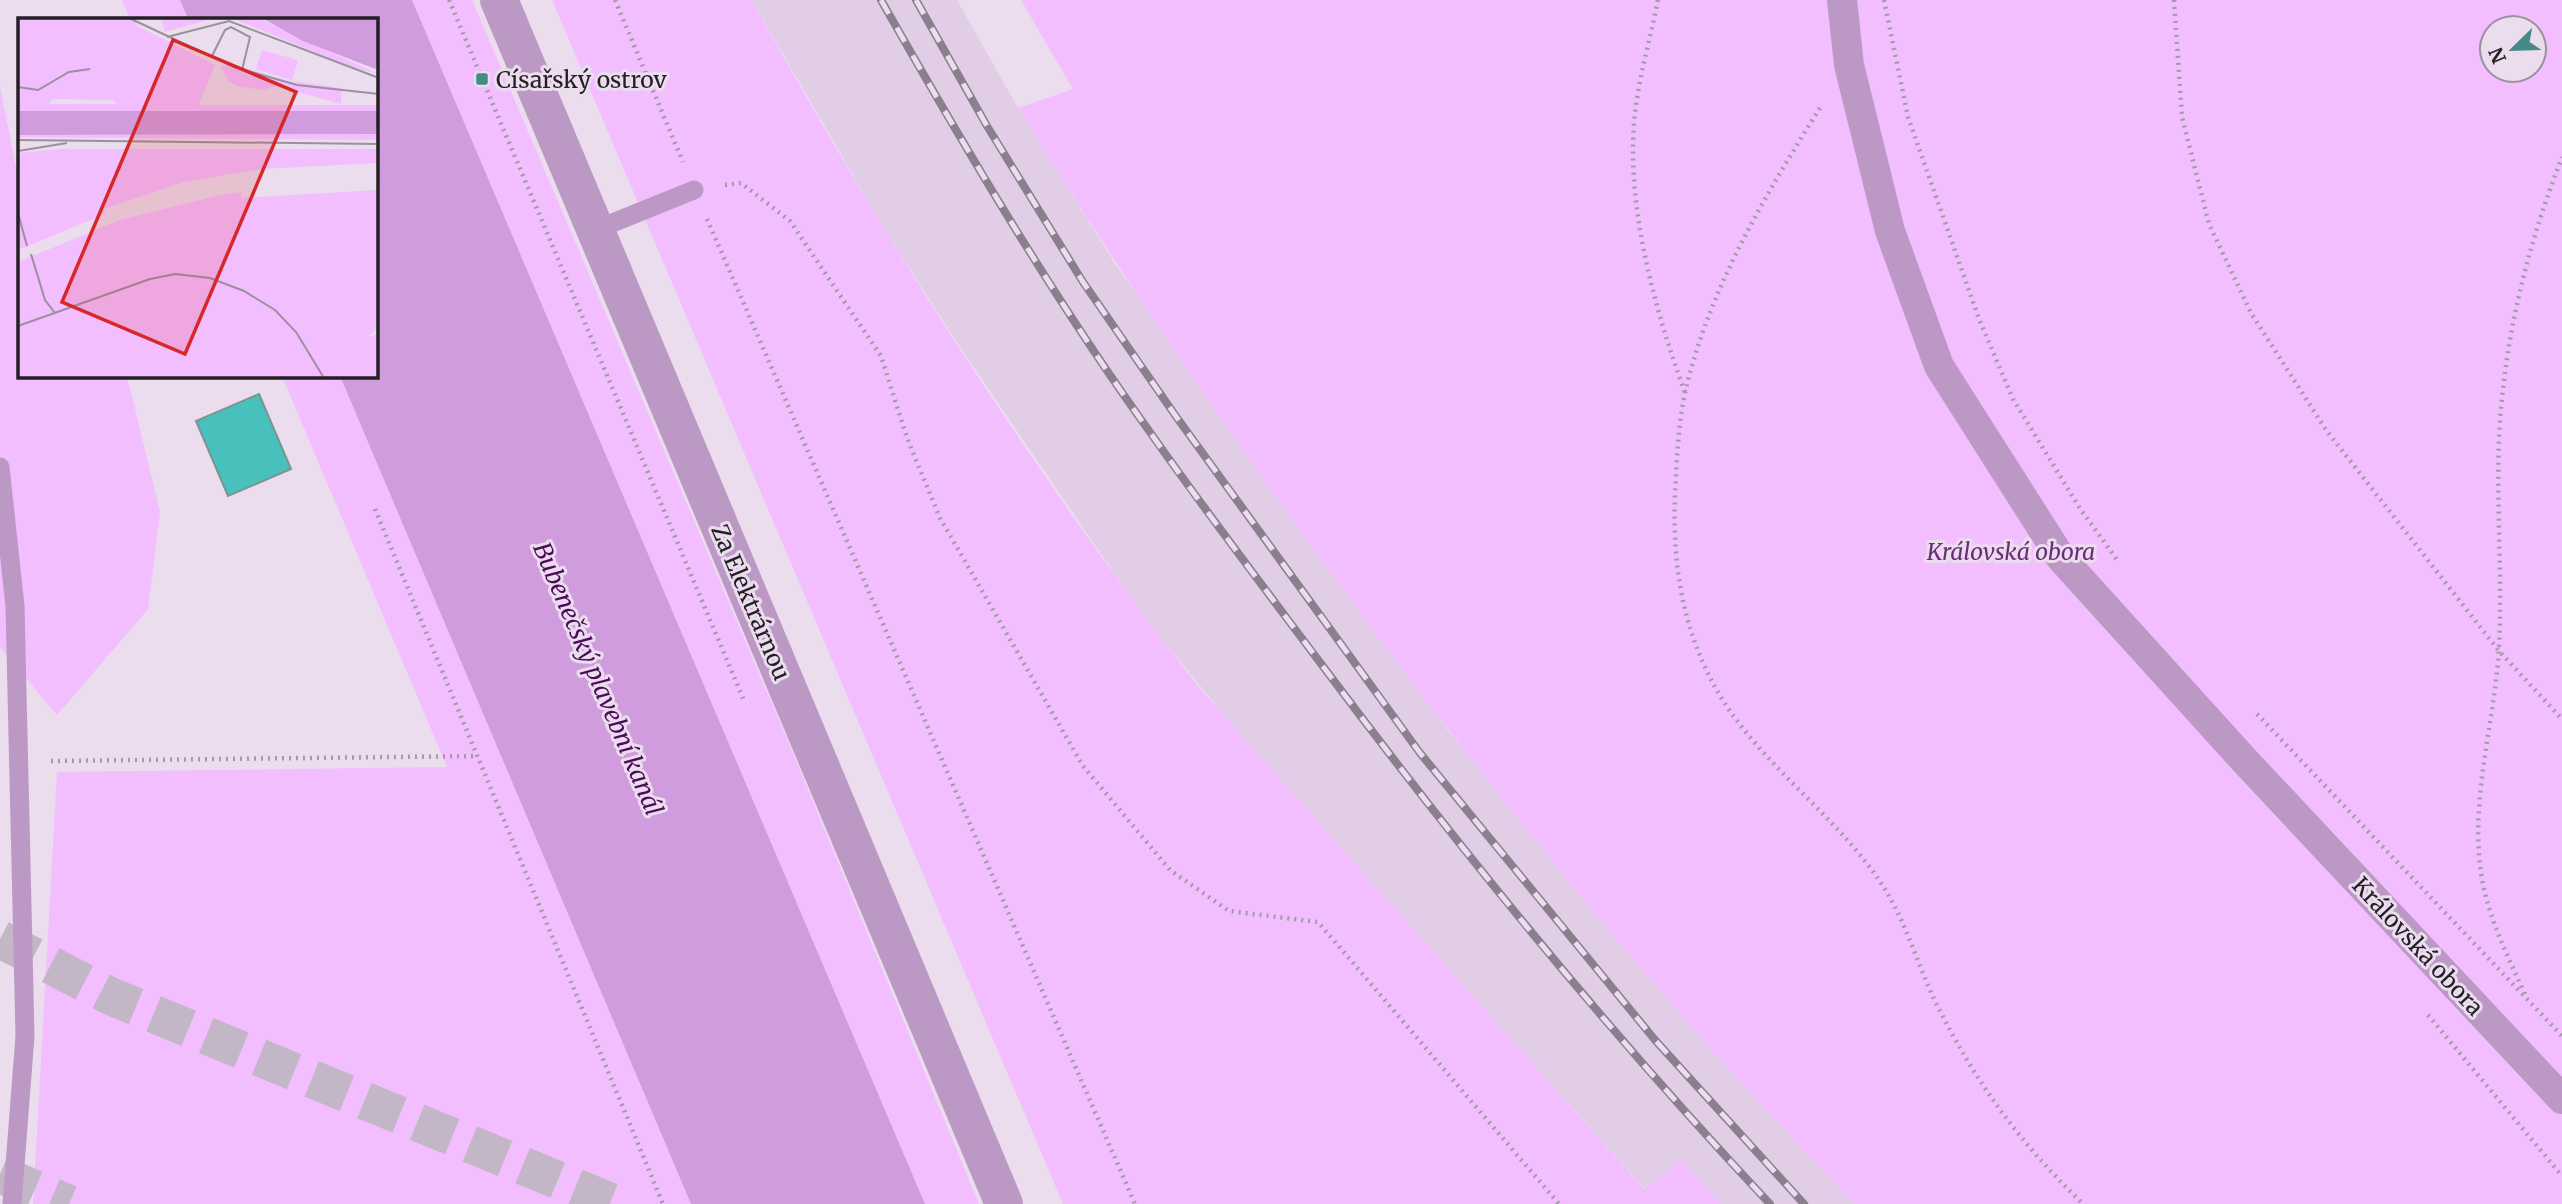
<svg xmlns="http://www.w3.org/2000/svg" width="2562" height="1204" font-family="Merriweather,serif">
<style>
.built{fill:#e1cee6}
.green{fill:#f2beff;fill-rule:evenodd}
.water{fill:#d09cdd}
.building{fill:#48c1bc;stroke:#7b9492;stroke-width:2}
.lines{fill:none;stroke-linecap:round;stroke-linejoin:round}
.trunk-tunnel{stroke:#c3b6c6;stroke-width:38;stroke-dasharray:38 19;stroke-linecap:butt}
.path{stroke:#a499a7;stroke-width:4.5;stroke-dasharray:2 5;stroke-linecap:butt}
.service{stroke:#bc98c5;stroke-width:19}
.pedestrian{stroke:#bc98c5;stroke-width:30}
.minor{stroke:#bc98c5;stroke-width:38}
.rail-casing{stroke:#8a7f8c;stroke-width:8}
.rail{stroke:#ebdcee;stroke-width:5;stroke-dasharray:16;stroke-linecap:butt}
.poi-dot{fill:#448b88;stroke:#ebdcee;stroke-width:2.5}
.labels{text-anchor:middle;dominant-baseline:central;stroke-width:6;stroke-linejoin:round;paint-order:stroke}
.poi-label{font-size:23px;fill:#241f25;stroke:#ebdcee;text-anchor:start}
.park-label{font-size:23px;font-style:italic;fill:#6b2d7a;stroke:#ebdcee}
.street-label{font-size:23px;fill:#241f25;stroke:#ebdcee}
.water-label{font-size:24px;font-style:italic;fill:#4c0a5a;stroke:#ebdcee}
.inset-road{fill:none;stroke:#9b909e;stroke-width:2}
.view{fill:#d62828;fill-opacity:0.15;stroke:#d62828;stroke-width:3.5}
.inset-edge{fill:none;stroke:#241f25;stroke-width:3.5}
</style>
<rect width="100%" height="100%" fill="#ebdcee"/>
<!-- built -->
<polygon class="built" points="752,0 957,0 1018,108 1114,262 1448,731 1682,1016 1854,1204 1721,1204 1681,1159 1646,1190 1246,742 1144,617 958,344 880,222"/>
<!-- green -->
<g class="green">
<polygon points="122,0 180,0 188,19 130,19"/>
<polygon points="412,0 472,0 790,746 979,1204 925,1204"/>
<path d="M 552,0 L 752,0 C 882,237 1032,472 1198,686 L 1645,1190 L 1681,1159 L 1721,1204 L 1063,1204 Z"/>
<path d="M 1021,0 L 2562,0 L 2562,1204 L 1854,1204 C 1796,1141 1736,1079 1680,1014 C 1436,731 1215,426 1018,108 L 1073,89 ZM 2492,28 L 2534,28 L 2534,70 L 2492,70 Z"/>
<polygon points="0,87 19,182 19,376 127,376 160,512 148,609 57,715 0,647"/>
<polygon points="282,376 340,376 691,1204 33,1204 57,772 447,767"/>
</g>
<!-- water -->
<polygon class="water" points="180,0 412,0 925,1204 691,1204 340,376 376,376 376,19 188,19"/>
<!-- building -->
<polygon class="building" points="259,394 291,469 228,496 196,421"/>
<g class="lines">
<!-- trunk-tunnel -->
<g class="trunk-tunnel">
<polyline points="0,939 110,996 616,1204"/>
<polyline points="0,1174 69,1204"/>
</g>
<!-- path -->
<g class="path">
<polyline points="449,0 745,703"/>
<polyline points="615,0 683,162"/>
<path d="M 1658,0 C 1651,35 1641,70 1636,105 C 1623,197 1654,307 1685,393"/>
<polyline points="1884,0 1908,117 1979,319 2013,399 2079,507 2117,560"/>
<polyline points="2174,0 2182,117 2209,224 2251,313 2326,430 2499,651 2562,719"/>
<path d="M 1820,108 C 1765,195 1708,291 1685,393 C 1678,426 1677,459 1675,493 C 1672,567 1683,635 1722,699 C 1766,769 1838,817 1883,886 C 1906,922 1917,963 1935,1001 C 1975,1082 2019,1142 2083,1204"/>
<polyline points="725,185 741,183 790,221 881,356 907,438 940,518 1083,766 1170,870 1229,911 1318,922 1559,1204"/>
<polyline points="707,219 1135,1204"/>
<polyline points="375,509 663,1204"/>
<polyline points="2257,714 2562,1036"/>
<polyline points="51,761 477,756"/>
<path d="M 2525,994 C 2504,949 2482,905 2479,854 C 2474,786 2495,716 2499,648 C 2503,572 2495,495 2500,420 C 2507,328 2529,242 2562,157"/>
<polyline points="2428,1015 2562,1176"/>
</g>
<!-- service -->
<g class="service">
<polyline points="595,230 694,190"/>
<polyline points="0,467 15,606 25,1036 12,1204"/>
</g>
<!-- pedestrian -->
<polyline class="pedestrian" points="1842,0 1849,65 1890,231 1939,366 2061,558 2245,761 2562,1099"/>
<!-- minor -->
<polyline class="minor" points="499,0 1004,1204"/>
<defs>
<g id="rail">
<path d="M 881,0 C 965,148 1052,296 1152,435 C 1207,513 1265,589 1322,665 C 1462,852 1610,1034 1770,1204"/>
<polyline points="916,0 987,126 1083,282 1175,415 1420,753 1655,1040 1804,1204"/>
</g>
</defs>
<!-- rail casing -->
<use href="#rail" class="rail-casing"/>
<!-- rail -->
<use href="#rail" class="rail"/>
</g>
<!-- markers -->
<rect class="poi-dot" x="475" y="72" width="14" height="14" rx="3.5"/>
<g class="labels">
<!-- poi labels -->
<g class="poi-label">
<text x="496" y="79">Císařský ostrov</text>
</g>
<!-- park labels -->
<g class="park-label">
<text x="2011" y="551">Královská obora</text>
</g>
<!-- street labels -->
<g class="street-label">
<text transform="translate(751 602) rotate(67)">Za Elektrárnou</text>
<text transform="translate(2418 946) rotate(47)">Královská obora</text>
</g>
<!-- water labels -->
<g class="water-label">
<text transform="translate(598 679) rotate(67)">Bubenečský plavební kanál</text>
</g>
</g>
<!-- overview -->
<g transform="translate(18 18)">
<rect width="360" height="360" fill="#ebdcee"/>
<path d="M 0,0 L 118,0 L 119,8 L 197,47 L 181,87 L 360,87 L 360,93 L 0,93 ZM 34,81 L 95,82 L 99,86 L 31,86 ZM 143,0 L 196,0 L 147,14 ZM 214,0 L 240,0 L 360,56 L 328,47 ZM 244,32 L 280,42 L 274,62 L 238,51 ZM 214,46 L 267,62 L 323,70 L 323,86 L 259,68 L 244,72 L 219,68 L 210,63 L 203,49 ZM 360,116 L 361,122 L 0,119 L 0,117 ZM 43,131 L 360,131 L 360,145 L 242,151 L 166,164 L 86,191 L 87,196 L 0,232 L 0,135 ZM 360,172 L 360,310 L 350,318 L 360,317 L 360,360 L 0,360 L 0,244 L 102,202 L 203,177 L 223,174 L 223,180 Z" fill="#f2beff" fill-rule="evenodd"/>
<path d="M 244,0 L 360,0 L 360,52 L 285,23 ZM 0,93 L 360,93 L 360,116 L 0,117 Z" fill="#d09cdd"/>
<path class="inset-road" d="M 111,0 L 216,49 L 279,67 L 361,76M 149,19 L 211,3 L 361,60M 193,40 L 207,12 L 213,9 L 232,19 L 224,52M 0,69 L 20,72 L 51,54 L 72,51M 0,122 L 361,126M 0,133 L 49,125M 0,195 L 9,228M 13,236 L 27,282 L 37,295M 0,308 L 132,261 L 157,256 L 192,260 L 226,273 L 257,292 L 278,314 L 306,360"/>
<path class="view" d="M 155,22 L 278,74 L 167,336 L 44,284 Z"/>
<rect width="360" height="360" class="inset-edge"/>
</g>
<!-- north arrow -->
<g transform="translate(2513 49) rotate(247)"><circle r="33" fill="#ebdcee" stroke="#9b909e" stroke-width="2"/>
<path d="M0-5L12 26L0 18L-12 26Z" fill="#448b88"/>
<text y="-10" font-size="19" font-weight="bold" text-anchor="middle" fill="#241f25">N</text>
</g>
</svg>
